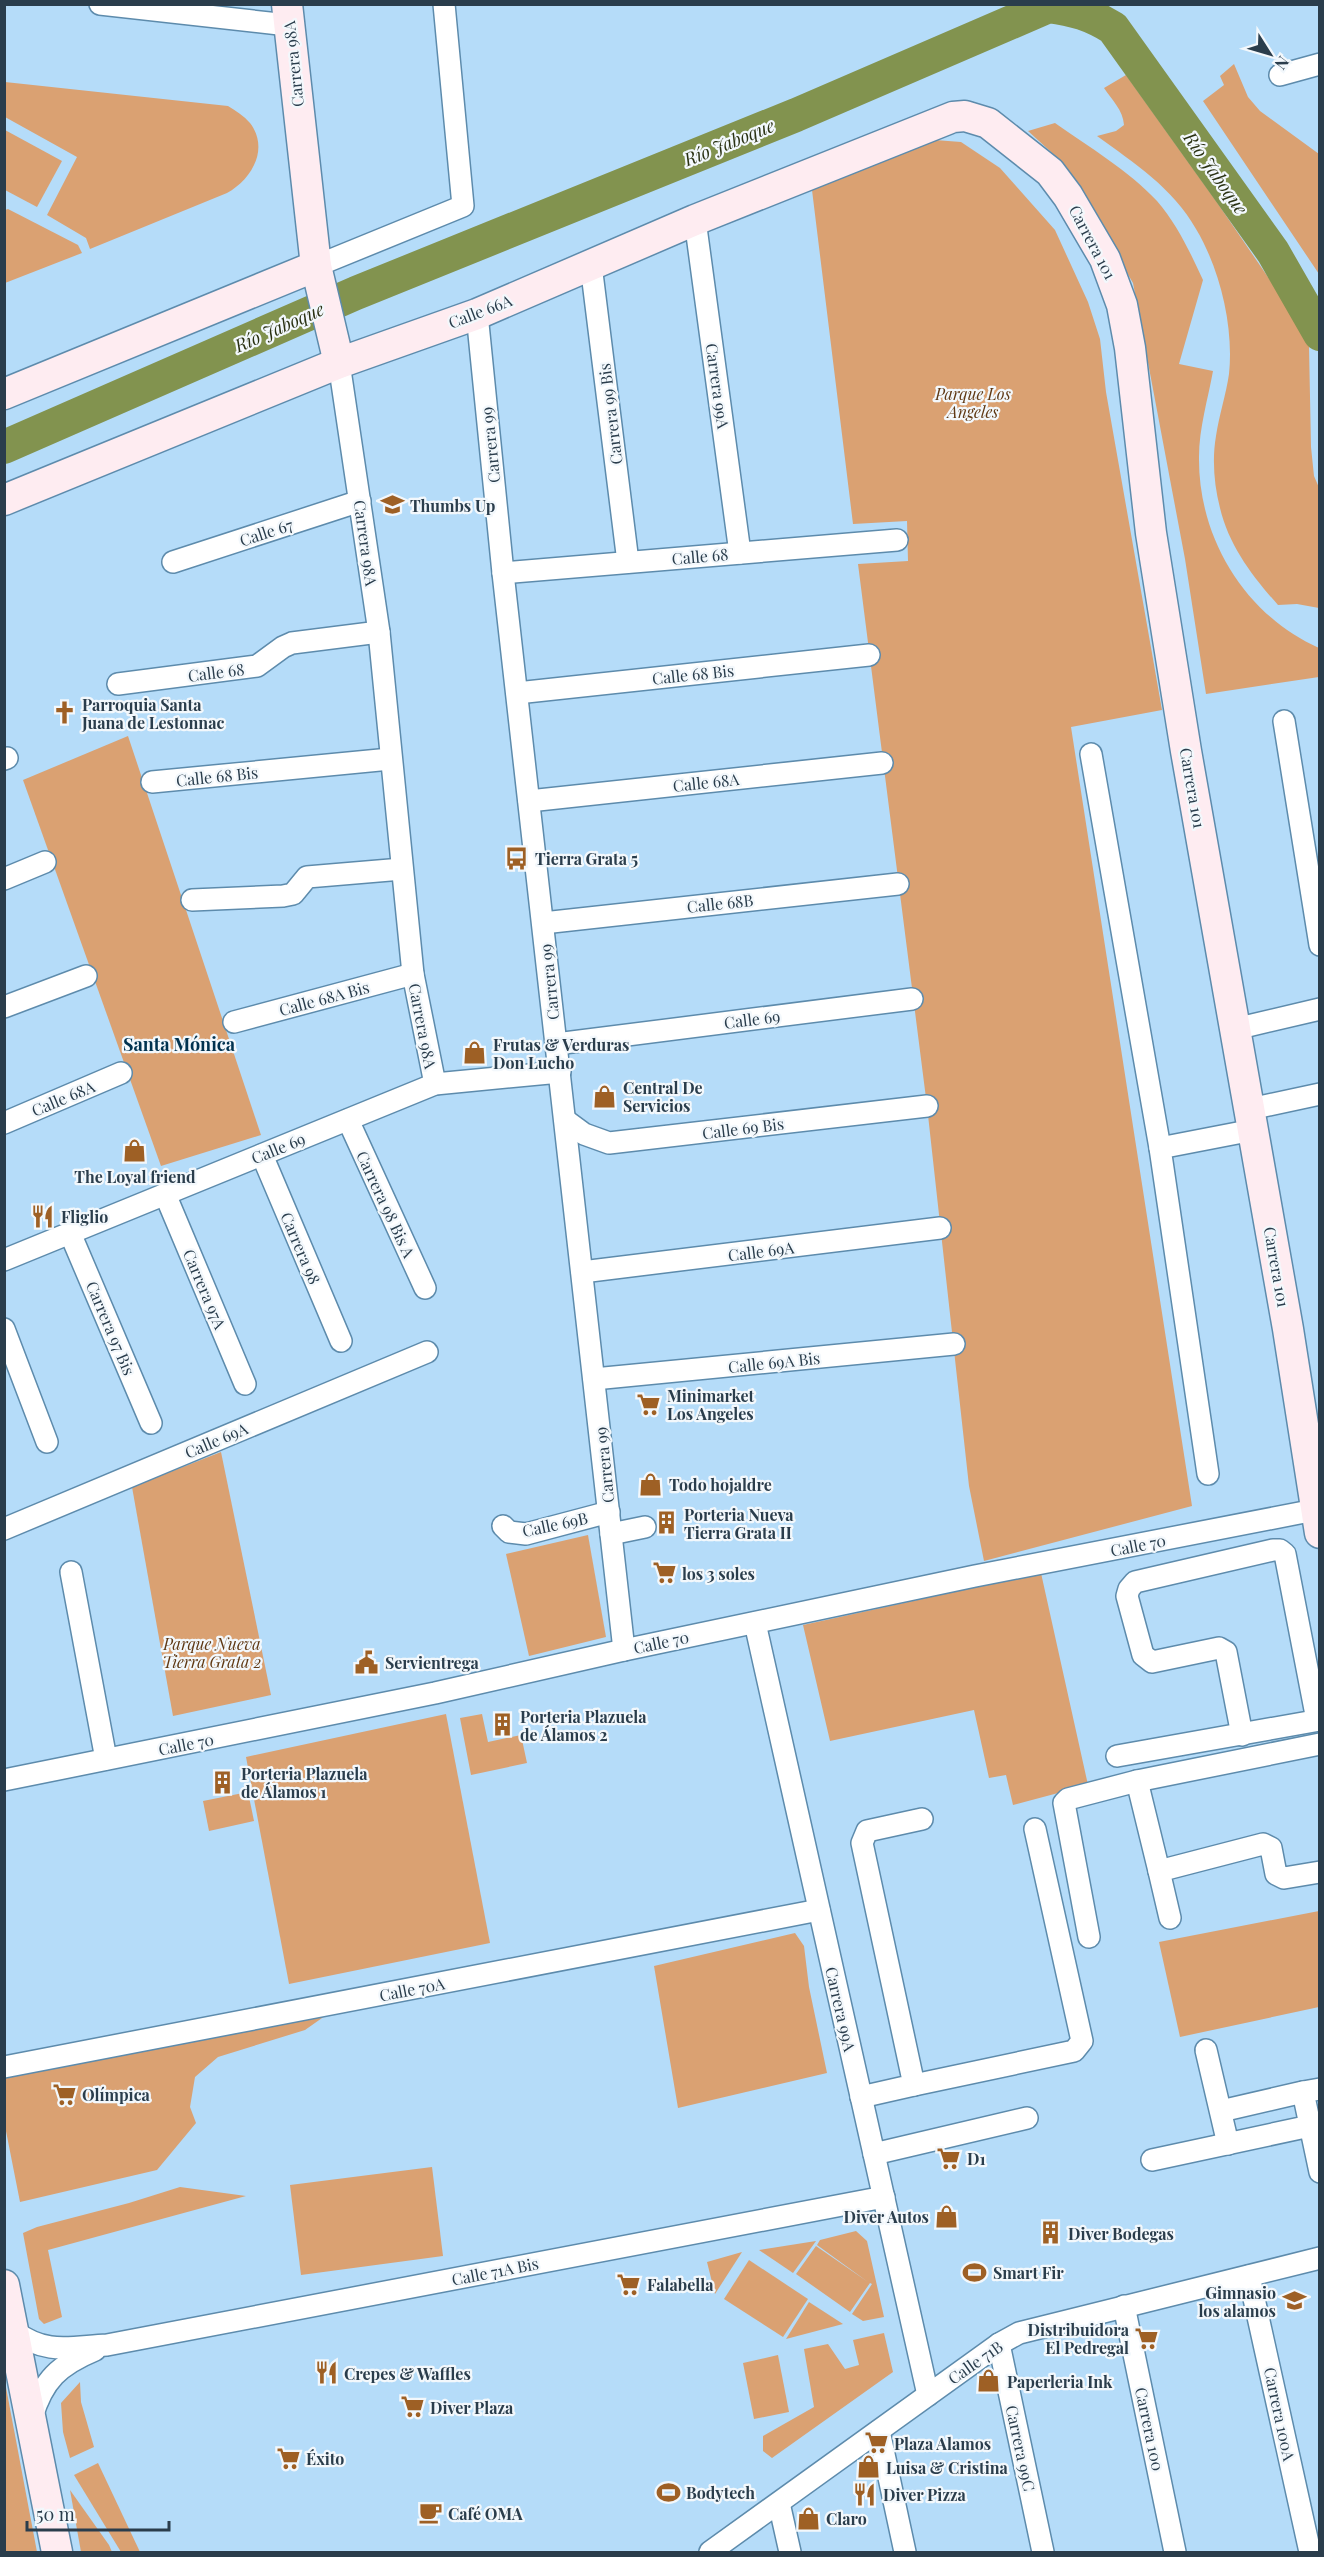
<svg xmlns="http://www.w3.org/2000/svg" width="1324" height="2557" font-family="'Playfair Display',serif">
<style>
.green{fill:#daa172}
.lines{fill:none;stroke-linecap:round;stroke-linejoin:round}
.river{stroke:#82934f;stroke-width:34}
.street-casing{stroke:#5d8bac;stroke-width:24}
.secondary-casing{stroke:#5d8bac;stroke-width:33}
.street{stroke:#fff;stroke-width:21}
.secondary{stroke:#feecf1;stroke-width:30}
.labels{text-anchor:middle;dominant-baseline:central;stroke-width:4.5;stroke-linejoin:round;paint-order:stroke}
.street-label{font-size:16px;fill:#2a3d4c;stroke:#f3f8fc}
.park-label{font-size:16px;font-style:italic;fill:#5f3813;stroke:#f3f8fc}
.poi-label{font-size:16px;font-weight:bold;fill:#2a3d4c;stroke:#f3f8fc;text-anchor:start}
.water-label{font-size:18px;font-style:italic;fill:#293112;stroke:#f3f8fc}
.neighbourhood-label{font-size:18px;font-weight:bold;fill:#00324f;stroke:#f3f8fc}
</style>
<rect width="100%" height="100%" fill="#b5dcf9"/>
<!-- green -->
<g class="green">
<polygon points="1146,58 1244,194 1319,309 1319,353 1317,341 1307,319 1224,189 1137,65"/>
<polygon points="1234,64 1248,97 1260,111 1319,154 1319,274 1203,101 1224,85 1220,76"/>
<path d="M 1126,75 L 1216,201 L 1285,302 L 1305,336 L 1309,346 L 1311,447 L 1314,476 L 1320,490 L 1319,608 L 1297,604 L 1278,605 C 1253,577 1229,546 1220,508 C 1214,485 1212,459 1216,436 C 1219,415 1226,395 1229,374 C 1234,327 1220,269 1196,229 C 1173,188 1134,163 1097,136 L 1116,131 L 1124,125 C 1123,110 1112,100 1104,88 Z"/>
<path d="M 5,82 L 228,106 C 236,111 244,116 250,123 C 270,149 251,180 227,193 L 90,249 L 86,238 L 47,215 L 77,157 L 5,117 Z"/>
<path d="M 1055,123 C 1089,147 1128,170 1157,201 C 1177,224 1190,252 1203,280 L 1179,364 L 1213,371 C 1208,399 1199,428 1199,457 C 1198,538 1245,615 1319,648 L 1319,677 L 1206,694 L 1185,559 L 1133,283 L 1062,162 L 1028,131 Z"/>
<polygon points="5,130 62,161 37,207 5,190"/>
<polygon points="935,140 961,142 1000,168 1055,230 1088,302 1100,339 1106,392 1162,710 1071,727 1192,1506 984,1561 969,1486 927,1106 858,564 908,561 907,521 853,524 812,190"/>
<polygon points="8,209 78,245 82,253 5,283 5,210"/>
<polygon points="128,736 261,1135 161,1166 23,780"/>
<polygon points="221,1452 271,1695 173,1716 132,1487"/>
<polygon points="588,1535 606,1637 529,1656 506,1554"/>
<polygon points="1041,1573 1088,1785 1013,1805 1006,1775 989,1778 974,1710 830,1741 803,1625"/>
<polygon points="446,1714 490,1943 289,1984 246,1757"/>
<polygon points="482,1714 488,1742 521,1735 527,1763 471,1775 460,1718"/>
<polygon points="248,1792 254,1821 209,1831 203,1801"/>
<polygon points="1319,1911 1319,2007 1180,2037 1159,1942"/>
<polygon points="795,1933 804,1946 809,1987 827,2073 678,2108 654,1966"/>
<polygon points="332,2011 305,2030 218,2057 195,2077 190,2107 196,2123 157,2170 20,2202 5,2126 4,2070"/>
<polygon points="432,2167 443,2256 301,2275 290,2185"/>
<polygon points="180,2187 246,2196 48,2250 62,2317 44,2324 39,2319 23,2233 37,2227 129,2203"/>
<polygon points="856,2231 867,2241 884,2317 863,2321 852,2314 872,2284 870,2283 850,2312 796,2274 816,2246 868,2282 817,2245 820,2240"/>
<polygon points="816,2241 793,2273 759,2250"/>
<polygon points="742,2252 715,2294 707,2262"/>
<polygon points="749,2260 808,2299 783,2337 724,2299"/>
<polygon points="809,2302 843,2324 786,2339"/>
<polygon points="884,2333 893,2372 772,2458 763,2451 763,2436 814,2407 804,2349 828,2344 845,2369 859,2365 853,2340"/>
<polygon points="778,2355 789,2412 754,2419 743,2363"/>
<polygon points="4,2382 5,2382 37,2552 5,2552"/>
<polygon points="80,2382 81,2402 94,2447 70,2458 63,2432 61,2403"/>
<polygon points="98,2463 140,2552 121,2552 74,2475"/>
<polygon points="70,2490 109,2545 112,2552 81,2552"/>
</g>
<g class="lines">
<!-- river -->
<path class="river" d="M 4,447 L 356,293 L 796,115 L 1049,6 C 1074,9 1092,15 1113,28 L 1273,252 L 1320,334"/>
<defs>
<g id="street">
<polyline points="100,4 288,25"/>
<polyline points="1280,75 1320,64"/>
<polyline points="695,220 740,553"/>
<polyline points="591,265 628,562"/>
<polyline points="316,266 463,206 444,4"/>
<polyline points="477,314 503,573 624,1650"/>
<polyline points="339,363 379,632 413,974 435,1084"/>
<polyline points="173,562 360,501"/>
<polyline points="503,573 897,540"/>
<polyline points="118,684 257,666 283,647 292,643 379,632"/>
<polyline points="517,693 869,655"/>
<polyline points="1284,721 1320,945"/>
<polyline points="1091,754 1160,1148"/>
<polyline points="4,759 7,758"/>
<polyline points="152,782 390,759"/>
<polyline points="529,801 882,763"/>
<polyline points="4,879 45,862"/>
<polyline points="192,900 283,896 293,894 307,877 402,869"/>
<polyline points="543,923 898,884"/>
<polyline points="4,1007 86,976"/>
<polyline points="234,1022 413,974"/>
<polyline points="1235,1029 1320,1009"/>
<polyline points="556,1044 912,999"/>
<polyline points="1250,1109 1320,1094"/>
<polyline points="348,1120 425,1288"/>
<polyline points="565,1120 584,1134 609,1143 927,1106"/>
<polyline points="4,1123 121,1073"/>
<polyline points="262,1155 341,1341"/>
<polyline points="165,1194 245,1384"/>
<polyline points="70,1233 151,1423"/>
<polyline points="4,1260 435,1084 560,1072"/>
<polyline points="582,1272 940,1228"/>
<polyline points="4,1329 47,1442"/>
<polyline points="594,1379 954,1344"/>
<polyline points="1208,1474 1160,1148 1253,1130"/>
<polyline points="503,1526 509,1532 526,1534 609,1512"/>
<polyline points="4,1529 427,1352"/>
<polyline points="611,1534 645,1527"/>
<polyline points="71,1572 106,1759"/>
<polyline points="755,1623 928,2395"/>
<polyline points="1242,1735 1226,1652 1219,1648 1152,1662 1143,1655 1127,1596 1129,1589 1135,1582 1273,1550 1280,1550 1285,1554 1317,1720"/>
<polyline points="1117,1756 1320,1720"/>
<polyline points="4,1780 435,1693 624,1650 975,1576 1320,1509"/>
<polyline points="1137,1781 1159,1871"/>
<polyline points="1170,1918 1159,1871 1263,1844 1271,1848 1276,1874 1284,1878 1320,1872"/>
<polyline points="1089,1937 1064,1803 1068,1799 1137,1781 1320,1744"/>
<polyline points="1206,2050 1228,2144"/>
<polyline points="4,2067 819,1910"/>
<polyline points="914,2085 1074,2051 1082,2041 1035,1829"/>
<polyline points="1320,2089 1303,2092 1320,2172"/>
<polyline points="861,2097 914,2085 862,1843 867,1831 922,1819"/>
<polyline points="1221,2111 1303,2092"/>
<polyline points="874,2154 1027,2118"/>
<polyline points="1152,2160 1310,2126"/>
<polyline points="1249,2276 1310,2552"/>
<polyline points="1124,2306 1175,2552"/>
<path d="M 14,2331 C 46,2355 69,2347 107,2345 L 884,2197"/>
<polyline points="999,2344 1043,2552"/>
<path d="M 32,2417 C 43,2380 59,2365 95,2350"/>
<polyline points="879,2431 905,2552"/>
<polyline points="779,2503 790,2552"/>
<polyline points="710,2552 999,2344 1019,2333 1320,2258"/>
</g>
<g id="secondary">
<polyline points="287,4 316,266 339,363"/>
<polyline points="4,394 316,266"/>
<polyline points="4,500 339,363 477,314 695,220 953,117 965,116 988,123 1050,172 1068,196 1105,259 1122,305 1130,348 1151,533 1186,751 1288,1329 1320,1533"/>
<polyline points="4,2285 57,2552"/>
</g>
</defs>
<!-- street casing -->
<use href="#street" class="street-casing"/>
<!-- secondary casing -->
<use href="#secondary" class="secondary-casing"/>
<!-- street -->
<use href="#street" class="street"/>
<!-- secondary -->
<use href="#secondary" class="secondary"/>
</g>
<!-- icons -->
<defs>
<symbol id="school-bare" viewBox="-9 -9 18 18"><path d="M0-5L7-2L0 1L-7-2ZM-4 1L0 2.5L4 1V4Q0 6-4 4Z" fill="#9e6025" stroke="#f3f8fc" stroke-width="2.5" paint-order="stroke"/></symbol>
<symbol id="church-bare" viewBox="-9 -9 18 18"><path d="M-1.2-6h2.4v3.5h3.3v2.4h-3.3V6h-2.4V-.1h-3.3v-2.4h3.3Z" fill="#9e6025" stroke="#f3f8fc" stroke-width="2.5" paint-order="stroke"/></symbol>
<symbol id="bus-bare" viewBox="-9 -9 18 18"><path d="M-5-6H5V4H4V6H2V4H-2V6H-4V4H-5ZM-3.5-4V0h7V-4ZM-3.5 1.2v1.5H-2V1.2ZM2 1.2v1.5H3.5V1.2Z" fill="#9e6025" stroke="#f3f8fc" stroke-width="2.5" paint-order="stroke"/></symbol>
<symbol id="shop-bare" viewBox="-9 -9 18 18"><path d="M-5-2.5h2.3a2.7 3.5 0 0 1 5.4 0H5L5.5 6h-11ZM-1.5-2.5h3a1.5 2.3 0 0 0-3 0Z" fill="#9e6025" stroke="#f3f8fc" stroke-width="2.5" paint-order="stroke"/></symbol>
<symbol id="restaurant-bare" viewBox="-9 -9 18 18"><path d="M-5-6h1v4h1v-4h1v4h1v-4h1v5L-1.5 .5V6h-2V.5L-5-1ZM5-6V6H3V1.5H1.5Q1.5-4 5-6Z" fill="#9e6025" stroke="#f3f8fc" stroke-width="2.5" paint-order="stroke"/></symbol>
<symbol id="supermarket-bare" viewBox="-9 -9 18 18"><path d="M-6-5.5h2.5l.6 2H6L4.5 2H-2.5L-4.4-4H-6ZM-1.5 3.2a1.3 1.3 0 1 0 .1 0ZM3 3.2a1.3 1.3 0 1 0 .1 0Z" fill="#9e6025" stroke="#f3f8fc" stroke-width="2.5" paint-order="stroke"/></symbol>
<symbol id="building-bare" viewBox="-9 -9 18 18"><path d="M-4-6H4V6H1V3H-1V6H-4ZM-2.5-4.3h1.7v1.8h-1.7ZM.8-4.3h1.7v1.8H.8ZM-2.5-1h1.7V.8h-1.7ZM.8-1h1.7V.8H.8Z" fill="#9e6025" stroke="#f3f8fc" stroke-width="2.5" paint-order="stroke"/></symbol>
<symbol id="civic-bare" viewBox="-9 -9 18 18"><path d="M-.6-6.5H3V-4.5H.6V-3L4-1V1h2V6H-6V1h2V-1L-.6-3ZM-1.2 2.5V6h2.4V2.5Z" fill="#9e6025" stroke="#f3f8fc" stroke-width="2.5" paint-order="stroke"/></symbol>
<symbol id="stadium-bare" viewBox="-9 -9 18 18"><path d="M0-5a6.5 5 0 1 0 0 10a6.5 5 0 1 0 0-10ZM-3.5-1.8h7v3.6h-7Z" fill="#9e6025" stroke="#f3f8fc" stroke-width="2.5" paint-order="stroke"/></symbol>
<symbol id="cafe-bare" viewBox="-9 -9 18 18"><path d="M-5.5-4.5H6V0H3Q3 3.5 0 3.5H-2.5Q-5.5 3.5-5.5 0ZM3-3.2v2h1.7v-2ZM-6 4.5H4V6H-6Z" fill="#9e6025" stroke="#f3f8fc" stroke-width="2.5" paint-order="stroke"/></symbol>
</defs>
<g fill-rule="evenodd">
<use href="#school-bare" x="376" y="488" width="33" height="33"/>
<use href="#church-bare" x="48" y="696" width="33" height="33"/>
<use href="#bus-bare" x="500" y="842" width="33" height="33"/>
<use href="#shop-bare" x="458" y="1036" width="33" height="33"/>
<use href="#shop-bare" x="588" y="1080" width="33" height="33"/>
<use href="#shop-bare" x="118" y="1134" width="33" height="33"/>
<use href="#restaurant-bare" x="26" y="1200" width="33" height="33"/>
<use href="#supermarket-bare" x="632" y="1388" width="33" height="33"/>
<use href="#shop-bare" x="634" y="1468" width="33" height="33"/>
<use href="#building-bare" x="650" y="1506" width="33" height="33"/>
<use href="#supermarket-bare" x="648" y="1556" width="33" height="33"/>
<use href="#civic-bare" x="350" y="1646" width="33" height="33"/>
<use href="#building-bare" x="486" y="1708" width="33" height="33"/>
<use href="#building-bare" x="206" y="1766" width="33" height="33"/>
<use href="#supermarket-bare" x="48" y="2078" width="33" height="33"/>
<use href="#supermarket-bare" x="932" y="2142" width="33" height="33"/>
<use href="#shop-bare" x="930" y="2200" width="33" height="33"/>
<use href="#building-bare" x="1034" y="2216" width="33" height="33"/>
<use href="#stadium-bare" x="958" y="2256" width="33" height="33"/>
<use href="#supermarket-bare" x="612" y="2268" width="33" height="33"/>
<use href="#school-bare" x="1278" y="2284" width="33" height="33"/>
<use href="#supermarket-bare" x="1130" y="2322" width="33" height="33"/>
<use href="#restaurant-bare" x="310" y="2356" width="33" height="33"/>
<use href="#shop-bare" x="972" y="2364" width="33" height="33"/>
<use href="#supermarket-bare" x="396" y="2390" width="33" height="33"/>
<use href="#supermarket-bare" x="860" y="2426" width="33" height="33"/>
<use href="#supermarket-bare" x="272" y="2442" width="33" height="33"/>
<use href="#shop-bare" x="852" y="2450" width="33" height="33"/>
<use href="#stadium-bare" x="652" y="2476" width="33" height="33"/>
<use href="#restaurant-bare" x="848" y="2478" width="33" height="33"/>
<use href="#cafe-bare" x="414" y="2496" width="33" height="33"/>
<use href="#shop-bare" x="792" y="2502" width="33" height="33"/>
</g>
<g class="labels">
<!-- street labels -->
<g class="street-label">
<text transform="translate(293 64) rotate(-96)">Carrera 98A</text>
<text transform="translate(1093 242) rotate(62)">Carrera 101</text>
<text transform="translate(480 311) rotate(-21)">Calle 66A</text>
<text transform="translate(718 386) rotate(82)">Carrera 99A</text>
<text transform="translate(610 414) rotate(-97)">Carrera 99 Bis</text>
<text transform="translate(490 445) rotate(-96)">Carrera 99</text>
<text transform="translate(266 532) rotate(-18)">Calle 67</text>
<text transform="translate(366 543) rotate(82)">Carrera 98A</text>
<text transform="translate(700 556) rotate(-5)">Calle 68</text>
<text transform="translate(216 672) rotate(-7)">Calle 68</text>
<text transform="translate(693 674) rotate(-6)">Calle 68 Bis</text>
<text transform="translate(217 776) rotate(-6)">Calle 68 Bis</text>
<text transform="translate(706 782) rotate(-6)">Calle 68A</text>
<text transform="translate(1193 788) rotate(80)">Carrera 101</text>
<text transform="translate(720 903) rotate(-6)">Calle 68B</text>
<text transform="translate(549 982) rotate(-96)">Carrera 99</text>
<text transform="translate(324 998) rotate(-15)">Calle 68A Bis</text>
<text transform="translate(752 1019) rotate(-7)">Calle 69</text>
<text transform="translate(423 1026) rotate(79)">Carrera 98A</text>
<text transform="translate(63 1098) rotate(-23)">Calle 68A</text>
<text transform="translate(743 1128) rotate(-7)">Calle 69 Bis</text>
<text transform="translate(278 1148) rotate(-22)">Calle 69</text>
<text transform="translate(386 1204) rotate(65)">Carrera 98 Bis A</text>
<text transform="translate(301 1248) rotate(67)">Carrera 98</text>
<text transform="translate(761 1251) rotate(-7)">Calle 69A</text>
<text transform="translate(1277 1267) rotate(80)">Carrera 101</text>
<text transform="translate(205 1289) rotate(67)">Carrera 97A</text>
<text transform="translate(111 1328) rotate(67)">Carrera 97 Bis</text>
<text transform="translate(774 1362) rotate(-6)">Calle 69A Bis</text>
<text transform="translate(216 1440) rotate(-23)">Calle 69A</text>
<text transform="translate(604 1465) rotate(-96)">Carrera 99</text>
<text transform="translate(555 1524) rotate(-12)">Calle 69B</text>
<text transform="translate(1138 1545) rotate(-11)">Calle 70</text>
<text transform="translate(661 1642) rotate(-12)">Calle 70</text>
<text transform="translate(186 1744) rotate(-11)">Calle 70</text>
<text transform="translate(412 1989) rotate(-11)">Calle 70A</text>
<text transform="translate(841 2009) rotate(77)">Carrera 99A</text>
<text transform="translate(495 2271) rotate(-11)">Calle 71A Bis</text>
<text transform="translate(975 2362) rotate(-35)">Calle 71B</text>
<text transform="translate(1280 2414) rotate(78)">Carrera 100A</text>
<text transform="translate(1150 2429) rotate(78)">Carrera 100</text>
<text transform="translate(1021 2448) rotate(78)">Carrera 99C</text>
</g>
<!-- park labels -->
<g class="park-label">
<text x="973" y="393">Parque Los<tspan x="973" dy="18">Angeles</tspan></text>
<text x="212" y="1643">Parque Nueva<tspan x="212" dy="18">Tierra Grata 2</tspan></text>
</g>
<!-- poi labels -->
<g class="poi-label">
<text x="410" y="505">Thumbs Up</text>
<text x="82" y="704">Parroquia Santa<tspan x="82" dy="18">Juana de Lestonnac</tspan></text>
<text x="535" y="858">Tierra Grata 5</text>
<text x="493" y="1044">Frutas &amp; Verduras<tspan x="493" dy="18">Don Lucho</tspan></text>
<text x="623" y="1087">Central De<tspan x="623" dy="18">Servicios</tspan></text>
<text x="135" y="1176" text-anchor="middle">The Loyal friend</text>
<text x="61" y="1216">Fliglio</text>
<text x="667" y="1395">Minimarket<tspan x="667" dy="18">Los Angeles</tspan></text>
<text x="669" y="1484">Todo hojaldre</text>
<text x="684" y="1514">Porteria Nueva<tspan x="684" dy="18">Tierra Grata II</tspan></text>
<text x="682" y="1573">los 3 soles</text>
<text x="385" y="1662">Servientrega</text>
<text x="520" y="1716">Porteria Plazuela<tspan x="520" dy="18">de Álamos 2</tspan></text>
<text x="241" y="1773">Porteria Plazuela<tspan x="241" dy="18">de Álamos 1</tspan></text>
<text x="82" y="2094">Olímpica</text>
<text x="967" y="2158">D1</text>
<text x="929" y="2216" text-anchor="end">Diver Autos</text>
<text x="1068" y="2233">Diver Bodegas</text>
<text x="993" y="2272">Smart Fir</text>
<text x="647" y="2284">Falabella</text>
<text x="1276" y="2292" text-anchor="end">Gimnasio<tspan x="1276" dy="18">los alamos</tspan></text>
<text x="1129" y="2329" text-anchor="end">Distribuidora<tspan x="1129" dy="18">El Pedregal</tspan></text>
<text x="344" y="2373">Crepes &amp; Waffles</text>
<text x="1007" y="2381">Paperleria Ink</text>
<text x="430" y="2407">Diver Plaza</text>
<text x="894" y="2443">Plaza Alamos</text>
<text x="306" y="2458">Éxito</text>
<text x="886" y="2467">Luisa &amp; Cristina</text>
<text x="686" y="2492">Bodytech</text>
<text x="883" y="2494">Diver Pizza</text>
<text x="448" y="2513">Café OMA</text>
<text x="826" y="2518">Claro</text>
</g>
<!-- water labels -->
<g class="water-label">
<text transform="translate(729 142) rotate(-22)">Río Jaboque</text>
<text transform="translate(1216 173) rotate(55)">Río Jaboque</text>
<text transform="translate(279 327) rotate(-24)">Río Jaboque</text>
</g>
<!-- neighbourhood labels -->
<g class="neighbourhood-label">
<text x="179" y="1044">Santa Mónica</text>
</g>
</g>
<!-- border -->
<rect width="1324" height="2557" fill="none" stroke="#2a3d4c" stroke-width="12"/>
<!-- north arrow -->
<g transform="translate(1270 54) rotate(127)" stroke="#f3f8fc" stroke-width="4.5" paint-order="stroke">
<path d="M0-4.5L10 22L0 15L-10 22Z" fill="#2a3d4c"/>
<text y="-9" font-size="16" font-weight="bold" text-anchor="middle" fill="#2a3d4c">N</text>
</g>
<!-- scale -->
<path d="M27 2521v9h142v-9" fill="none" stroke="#2a3d4c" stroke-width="3"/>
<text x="36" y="2521" font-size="18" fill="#2a3d4c" stroke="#f3f8fc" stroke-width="4.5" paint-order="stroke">50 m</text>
</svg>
